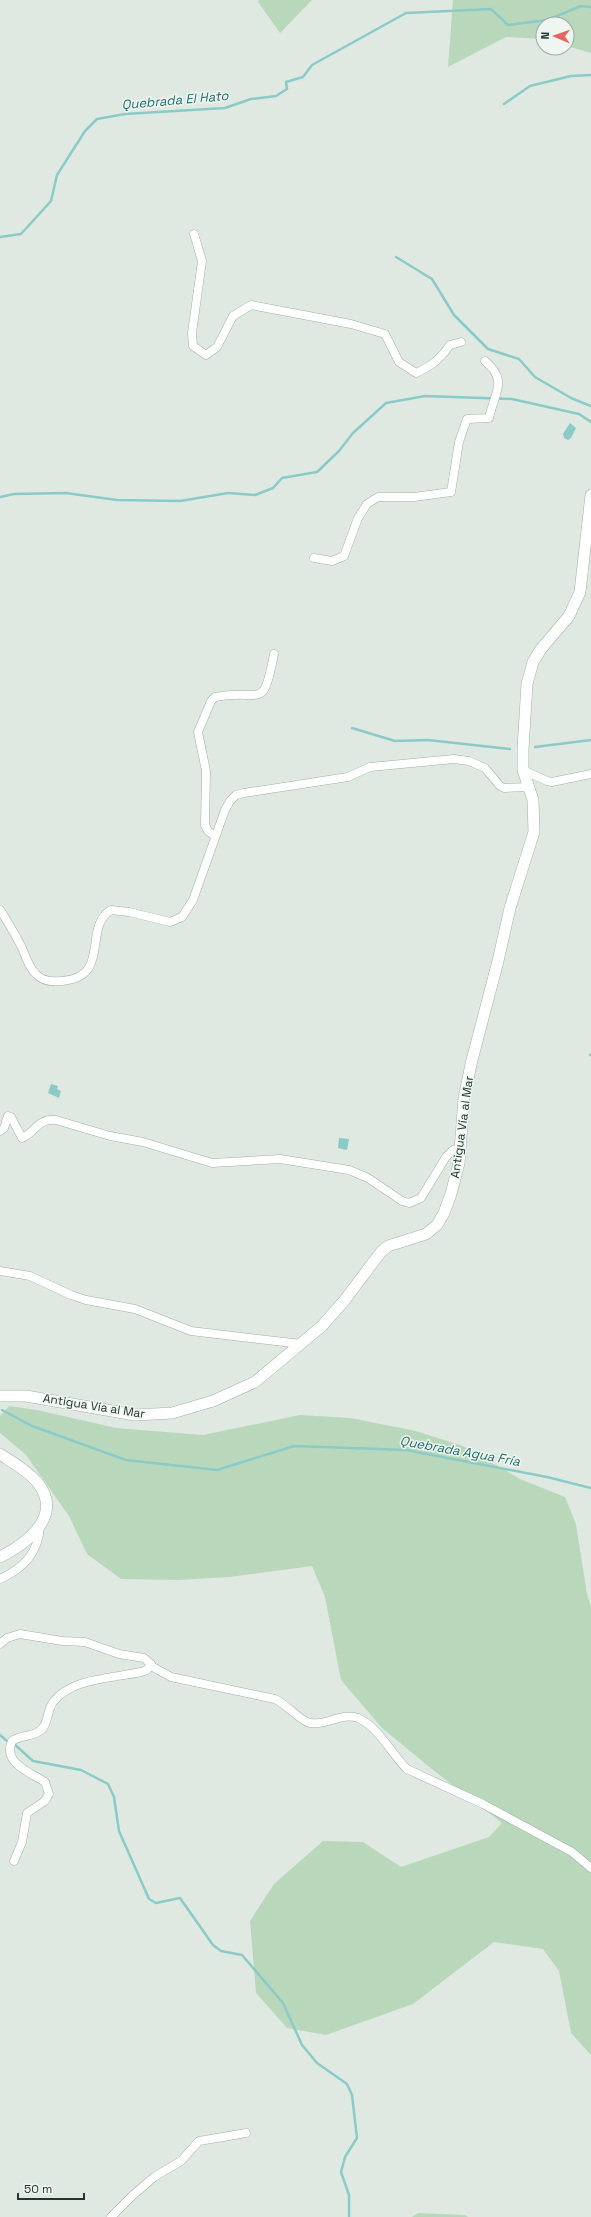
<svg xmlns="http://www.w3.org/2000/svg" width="591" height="2217" font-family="'Space Grotesk',sans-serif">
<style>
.green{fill:#b9d8bb}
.water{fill:#8bcac6}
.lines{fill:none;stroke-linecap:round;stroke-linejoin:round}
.stream{stroke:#8bcac6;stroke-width:2.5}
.street-casing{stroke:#a2b0a8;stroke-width:9}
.secondary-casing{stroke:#9fb3a8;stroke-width:12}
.street{stroke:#fff;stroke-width:8}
.secondary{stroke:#fff;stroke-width:11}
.labels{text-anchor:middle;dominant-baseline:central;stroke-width:3;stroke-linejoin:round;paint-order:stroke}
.street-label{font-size:12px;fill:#21372d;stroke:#eff6f1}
.water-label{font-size:13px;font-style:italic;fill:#216d6a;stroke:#eff6f1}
</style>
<rect width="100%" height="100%" fill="#dfe9e2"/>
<!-- green -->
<g class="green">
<polygon points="259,0 312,0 280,33 258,2"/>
<polygon points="453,0 591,0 591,53 567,46 567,24 543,24 543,39 506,37 448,67"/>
<polygon points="9,1406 37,1410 116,1428 203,1435 300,1415 350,1418 416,1431 463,1446 520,1479 565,1497 576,1524 587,1594 591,1606 591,2055 571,2033 559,1971 543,1949 494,1942 413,2004 326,2035 287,2028 256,1993 250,1921 274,1884 323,1841 363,1842 401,1867 489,1837 502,1823 433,1770 382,1728 341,1680 325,1597 312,1566 230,1577 179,1580 121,1579 87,1554 69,1516 26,1455 0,1433 0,1416"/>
<polygon points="418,2213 465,2215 468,2217 412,2217"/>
</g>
<!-- water -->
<g class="water">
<polygon points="570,423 576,428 571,438 568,440 564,438 563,434"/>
<polygon points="51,1084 58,1086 57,1089 61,1091 59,1098 48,1093"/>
<polygon points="339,1138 349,1139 347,1150 338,1148"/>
</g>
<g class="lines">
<!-- stream -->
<g class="stream">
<polyline points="504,104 530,86 571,76 591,75"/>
<polyline points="0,237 21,234 51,201 57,175 85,131 97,119 125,114 225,108 251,99 276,96 287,89 286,82 303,77 312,65 406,13 491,9 508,25 547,20 581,6 591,7"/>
<polyline points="396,257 432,279 454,315 488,349 519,359 535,377 571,398 591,406"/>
<polyline points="0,497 14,494 66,493 117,500 180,501 228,493 255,495 273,488 282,478 317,472 339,451 353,433 386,403 425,396 512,399 579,414 591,422"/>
<polyline points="352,728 395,741 428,740 510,749"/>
<polyline points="535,747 591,740"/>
<polyline points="590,1055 591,1055"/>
<polyline points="2,1410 32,1426 126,1460 217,1470 294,1446 406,1450 547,1477 591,1488"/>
<polyline points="0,1735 7,1741"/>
<polyline points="13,1743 33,1761 81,1770 108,1784 114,1797 119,1831 149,1899 156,1903 180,1898 213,1945 221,1951 242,1955 283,2003 302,2045 317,2063 347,2084 352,2095 357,2138 345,2157 341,2172 349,2195 349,2217"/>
</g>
<defs>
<g id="street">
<path d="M 194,234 L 202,261 L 192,333 L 193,346 L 206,355 L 217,347 L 233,316 L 251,305 L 351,324 L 385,334 L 399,362 L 416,373 C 432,366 440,359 450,345 L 461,342"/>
<path d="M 314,558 L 332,561 L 344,556 L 358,518 L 367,504 L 378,497 L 414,497 L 451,492 L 459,442 L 467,419 L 489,418 C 494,393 509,381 485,361"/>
<polyline points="523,770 547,781 552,782 591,774"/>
<path d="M 215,836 L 208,831 L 205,825 L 206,771 L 198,732 L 211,701 L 215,697 C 262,688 263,713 274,654"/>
<path d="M 0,910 C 7,920 13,931 19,942 C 25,952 27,966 36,974 C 42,981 53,982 62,981 C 112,977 82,928 111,910 L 129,912 L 170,922 L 182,917 L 193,900 L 225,810 L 230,801 L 236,795 L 244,793 L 348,777 L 370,767 L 454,759 L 469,761 L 485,768 L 500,786 L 504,788 L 529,787"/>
<path d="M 0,1131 L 4,1128 L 8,1116 L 11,1117 L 22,1138 C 34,1134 37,1118 56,1120 L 110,1136 L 143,1142 L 212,1163 L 280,1159 L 349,1170 L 368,1178 L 402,1201 L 409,1203 L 421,1198 L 446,1157 L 453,1150 L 459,1149"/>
<polyline points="0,1271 30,1276 71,1295 86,1300 135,1309 191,1331 301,1344"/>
<path d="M 0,1579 C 24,1568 38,1553 40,1527"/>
<path d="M 0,1644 L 7,1638 L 20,1634 L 62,1641 L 85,1642 L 119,1654 L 144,1658 L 151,1664 L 147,1670 L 141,1672 C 114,1678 71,1678 53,1702 C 46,1712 49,1726 38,1732 C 30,1737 20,1735 12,1741 C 2,1763 31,1773 45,1782 L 49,1794 L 45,1801 L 27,1813 L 22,1842 L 14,1861"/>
<path d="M 151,1666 L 171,1677 L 275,1699 C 286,1704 302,1722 310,1723 C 326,1726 342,1712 358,1718 C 380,1728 391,1754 407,1769 L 483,1804 L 572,1852 L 591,1868"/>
<polyline points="111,2217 132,2196 154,2177 181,2161 199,2141 246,2133"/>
</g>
<g id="secondary">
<polyline points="0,1396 26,1396 135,1415 172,1413 213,1401 255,1382 322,1326 344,1301 381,1252 388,1246 426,1234 437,1225 444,1213 451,1194 459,1163 464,1098 471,1064 498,961 510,908 534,832 533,800 523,770 523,749 527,684 533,662 541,649 569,616 580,592 591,495"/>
<path d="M 0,1454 C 12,1462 28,1471 37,1482 C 64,1515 28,1543 0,1557"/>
</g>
</defs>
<!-- street casing -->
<use href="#street" class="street-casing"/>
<!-- secondary casing -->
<use href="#secondary" class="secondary-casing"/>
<!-- street -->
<use href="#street" class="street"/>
<!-- secondary -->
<use href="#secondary" class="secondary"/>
</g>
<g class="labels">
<!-- street labels -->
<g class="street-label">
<text transform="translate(462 1127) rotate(-82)">Antigua Vía al Mar</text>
<text transform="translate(94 1406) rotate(9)">Antigua Vía al Mar</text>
</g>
<!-- water labels -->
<g class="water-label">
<text transform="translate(175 100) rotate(-5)">Quebrada El Hato</text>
<text transform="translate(460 1451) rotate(10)">Quebrada Agua Fría</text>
</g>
</g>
<!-- north arrow -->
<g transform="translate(555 36) rotate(272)"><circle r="19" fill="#eff6f1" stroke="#9daaa3"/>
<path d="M0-3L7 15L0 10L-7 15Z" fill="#e56560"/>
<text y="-6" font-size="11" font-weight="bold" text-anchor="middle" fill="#21372d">N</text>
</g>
<!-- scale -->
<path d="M18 2193v6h66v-6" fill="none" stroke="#21372d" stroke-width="2"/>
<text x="24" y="2193" font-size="12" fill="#21372d" stroke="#eff6f1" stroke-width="3" paint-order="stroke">50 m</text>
</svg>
